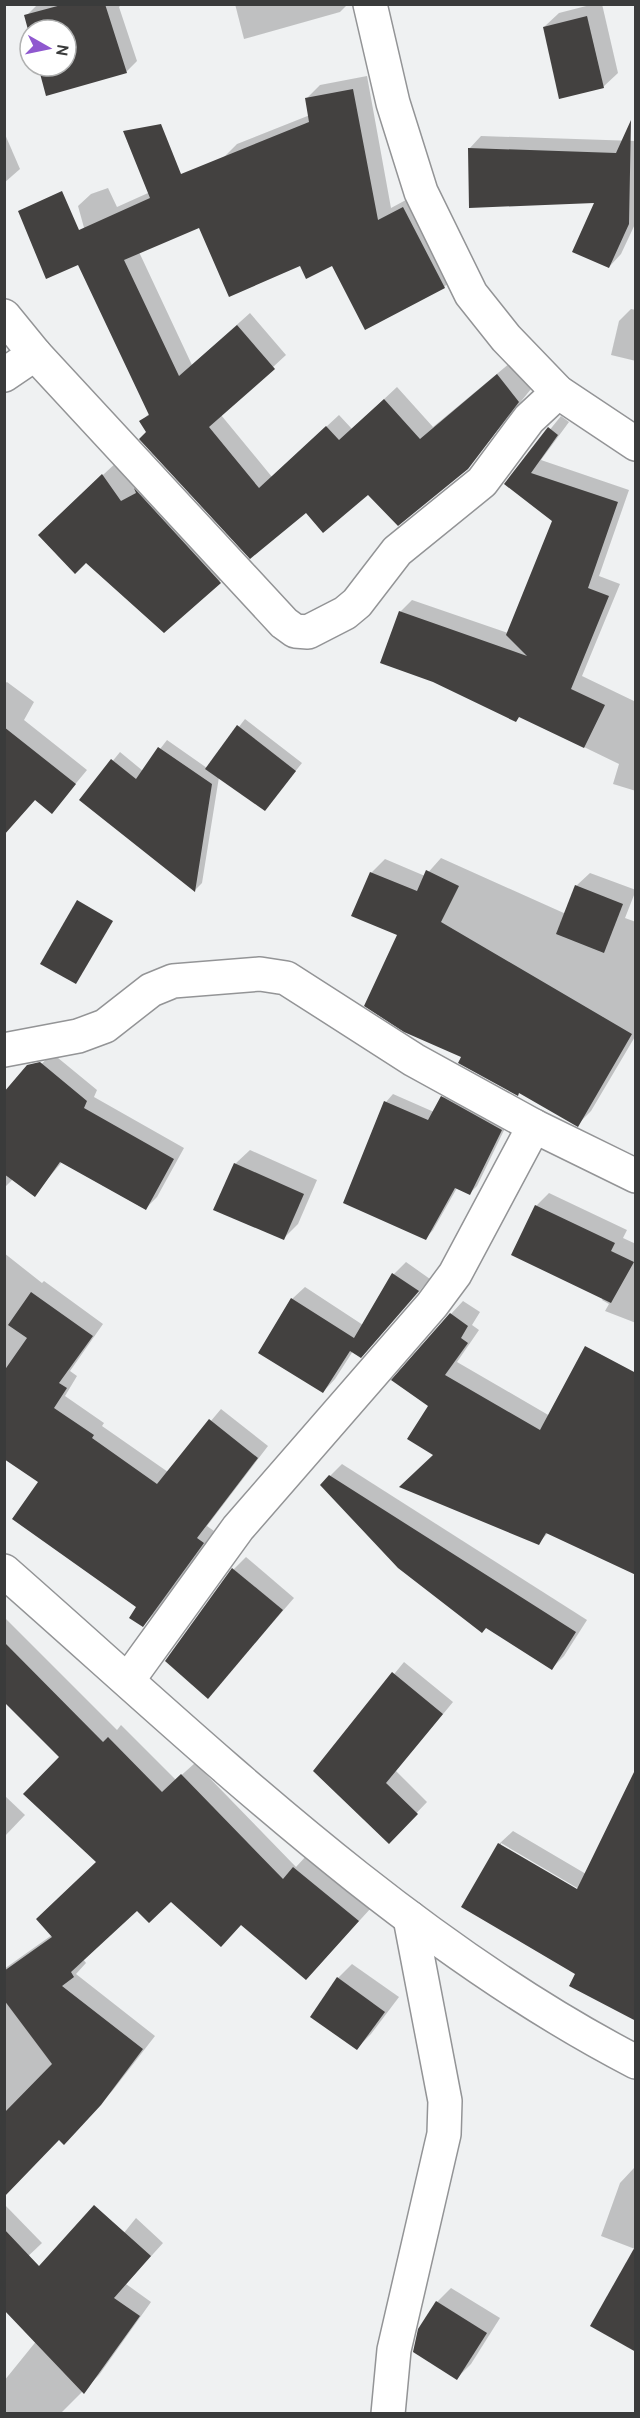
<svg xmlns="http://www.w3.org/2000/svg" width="640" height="2418" font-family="Cabin,sans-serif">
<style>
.shadow{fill:#0003;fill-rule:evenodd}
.building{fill:#434140}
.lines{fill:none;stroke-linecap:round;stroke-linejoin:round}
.street-casing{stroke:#939496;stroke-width:36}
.street{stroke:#fff;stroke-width:33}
</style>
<rect width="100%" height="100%" fill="#eff1f2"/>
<!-- shadow -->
<g class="shadow">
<polygon points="38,4 122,4 119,7 137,61 126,72 56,66 66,66 66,30 30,32 26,16"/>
<polygon points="235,4 348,4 340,12 244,39"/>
<polygon points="594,4 602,4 618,73 603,87 544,27 559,13"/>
<polygon points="367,76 391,208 417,194 458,273 444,287 332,264 301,264 223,158 237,144 310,115 306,99 320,85"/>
<polygon points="4,132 20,169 4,183"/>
<polygon points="481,136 636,141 636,222 621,254 609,267 596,201 469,149"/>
<polygon points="188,175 139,252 192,365 250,313 286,355 221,415 272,477 339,415 352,429 397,387 433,427 510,363 531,389 467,468 306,511 250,557 141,421 150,413 106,307 78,206 91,194 108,188 117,207"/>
<polygon points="631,309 636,310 636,361 611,355 619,321"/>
<polygon points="561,416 569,422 541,460 629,490 599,576 620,584 582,676 636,702 636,791 613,784 619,764 520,716 400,612 412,600 508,633 554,521 506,484"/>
<polygon points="117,462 135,488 137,487 234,568 164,631 53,521"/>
<polygon points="7,682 34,702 24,720 87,770 52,812 36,799 4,834 4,684"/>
<polygon points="245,719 302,763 265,809 219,777 202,883 195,890 81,800 120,752 143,771 167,740 207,768"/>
<polygon points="441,858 566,914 576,886 590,873 636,890 625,918 636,922 636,1035 591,1111 577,1125 463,1057 399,935 371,873 385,859 425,876"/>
<polygon points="52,1053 97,1090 94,1097 184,1148 157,1197 145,1209 62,1162 34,1195 13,1179 4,1188 4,1104"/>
<polygon points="449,1089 508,1122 477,1186 469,1194 457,1188 433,1230 426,1238 386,1102 393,1094 434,1112"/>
<polygon points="250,1150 317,1180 298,1224 284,1238 235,1164"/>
<polygon points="549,1193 627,1230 623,1238 636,1244 636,1323 605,1311 609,1304 602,1300 603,1298 513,1254 536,1206"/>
<polygon points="4,1253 42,1283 44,1281 103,1324 70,1371 77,1376 65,1396 104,1423 102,1426 168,1472 221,1409 268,1446 207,1526 214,1531 154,1614 143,1625 138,1607 40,1482 4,1392"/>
<polygon points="406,1262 430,1279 373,1344 353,1351 335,1379 323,1392 292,1299 305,1287 363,1325 394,1274"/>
<polygon points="463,1301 480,1312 472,1325 479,1330 457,1362 550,1416 549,1532 538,1543 435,1454 430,1406 451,1314"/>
<polygon points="342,1464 587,1620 564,1656 552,1668 330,1476"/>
<polygon points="246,1557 294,1598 208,1697 167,1661 234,1569"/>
<polygon points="4,1617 117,1730 121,1725 176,1780 195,1763 296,1867 307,1855 371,1908 319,1965 241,1923 171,1900 138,1909 83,1959 86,1963 76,1974 155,2036 113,2090 77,2130 59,2138 4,2195 4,1969 52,1935 98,1862 61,1757 4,1699"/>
<polygon points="404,1662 453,1702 396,1771 427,1802 389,1842 315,1771"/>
<polygon points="4,1795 25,1815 4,1837"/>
<path d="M 513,1831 L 586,1874 L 577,1973 L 499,1844 ZM 501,1843 L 584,1892 L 583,1894 L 501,1847 Z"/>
<polygon points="352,1964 399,1997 371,2034 357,2048 338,1978"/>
<polygon points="634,2168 636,2169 636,2351 635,2249 601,2236 620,2183"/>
<polygon points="4,2204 42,2243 4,2279"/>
<polygon points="136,2218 163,2243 126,2284 151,2302 99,2375 60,2414 4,2414 4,2381"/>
<polygon points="451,2288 500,2318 471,2364 457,2378 437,2302"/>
</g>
<!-- building -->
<g class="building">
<polygon points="65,4 105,4 127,73 46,96 38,66 66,66 66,30 30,30 30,37 24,15"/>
<polygon points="587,16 604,88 559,99 543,27"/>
<polygon points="353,89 378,220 403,207 445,288 365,330 332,266 306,279 300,266 229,297 199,228 124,260 179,376 237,325 275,369 209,427 259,488 326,426 339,440 384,399 420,439 497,374 519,402 468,469 398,526 368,495 323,533 306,513 250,559 139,439 146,432 139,421 149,415 78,265 46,279 18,211 62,191 79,230 150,198 123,131 161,124 181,174 309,122 305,98"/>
<polygon points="631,120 629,224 609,268 572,252 594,203 469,208 468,148 616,153"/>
<polygon points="548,427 558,435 531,473 618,502 588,588 609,596 571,689 605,705 584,748 519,717 516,722 433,682 380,663 399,611 527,656 506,635 552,521 504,484"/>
<polygon points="102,474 121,501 136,493 134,488 221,583 164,633 86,563 75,574 38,535"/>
<polygon points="237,725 296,771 265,811 205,769"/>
<polygon points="4,727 76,784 52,814 35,800 4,835"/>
<polygon points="158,747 212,784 195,892 79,800 111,759 136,779"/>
<polygon points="426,870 459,886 441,922 632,1034 578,1127 519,1093 518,1096 458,1063 461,1057 404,1032 364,1006 397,935 351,916 370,872 417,891"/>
<polygon points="575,885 623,904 604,953 556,934"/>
<polygon points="77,900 113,921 76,984 40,964"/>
<polygon points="40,1062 87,1101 84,1108 174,1159 146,1210 60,1162 35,1197 4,1174 4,1092 27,1065"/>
<polygon points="441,1096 502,1130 470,1195 455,1188 426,1240 343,1203 384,1101 428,1120"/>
<polygon points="234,1163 304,1194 284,1240 213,1210"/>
<polygon points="535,1205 615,1243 611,1251 634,1262 611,1303 511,1255"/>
<polygon points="392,1273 419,1291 361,1358 350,1351 323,1393 258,1353 291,1298 354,1338"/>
<polygon points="31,1292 93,1336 59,1383 67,1388 54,1408 94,1435 92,1438 157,1484 209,1419 258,1458 197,1538 204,1543 143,1627 129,1618 136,1607 12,1519 38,1482 4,1459 4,1371 27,1338 8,1325"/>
<polygon points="450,1313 468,1326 461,1338 468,1343 445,1375 540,1430 585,1346 636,1373 636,1575 546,1533 539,1545 399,1487 433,1455 407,1439 428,1406 391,1380"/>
<polygon points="329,1475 576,1632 552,1670 486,1628 482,1633 398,1568 320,1485"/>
<polygon points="232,1568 283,1610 208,1699 165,1661"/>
<polygon points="4,1642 103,1742 108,1737 162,1792 181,1774 283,1879 293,1867 359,1921 306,1980 241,1925 221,1947 171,1902 149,1923 137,1911 71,1972 74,1977 62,1986 143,2049 101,2105 64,2145 59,2140 4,2197 4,2113 52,2064 4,2000 4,1971 52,1937 36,1919 96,1862 23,1794 59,1757 4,1702"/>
<polygon points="392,1672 443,1714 386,1783 418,1814 389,1844 313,1771"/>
<polygon points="636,1768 636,2021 569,1986 575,1974 461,1907 498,1843 577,1889"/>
<polygon points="337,1977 385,2012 357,2050 310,2017"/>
<polygon points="94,2205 151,2256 114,2298 140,2316 84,2394 4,2310 4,2229 39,2266"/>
<polygon points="636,2245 636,2352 590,2326"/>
<polygon points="436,2301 487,2333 457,2380 413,2352 418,2329"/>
</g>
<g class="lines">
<defs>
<g id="street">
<polyline points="370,4 393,103 421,192 471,294 506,338 558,392 636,444"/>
<polyline points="4,316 35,354"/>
<polyline points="4,375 35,354 284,623 295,631 308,632 345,613 357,603 397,551 482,482 529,419 558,392"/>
<polyline points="4,1050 78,1036 105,1026 151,990 173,981 260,974 286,978 414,1060 534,1126 636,1176"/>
<path d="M 4,1571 C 201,1744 402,1941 636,2062"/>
<polyline points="128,1680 238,1528 432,1305 455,1274 534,1126"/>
<polyline points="388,2414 394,2350 444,2134 445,2101 410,1918"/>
</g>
</defs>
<!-- street casing -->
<use href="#street" class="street-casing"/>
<!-- street -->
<use href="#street" class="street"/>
</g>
<!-- border -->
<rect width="640" height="2418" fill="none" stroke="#3a3b3b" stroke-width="12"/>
<!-- north arrow -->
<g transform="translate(48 48) rotate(99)"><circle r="28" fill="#ffffff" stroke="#b0b1b1" stroke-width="1.5"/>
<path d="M0-4.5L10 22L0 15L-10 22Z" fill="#8f58cf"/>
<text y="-9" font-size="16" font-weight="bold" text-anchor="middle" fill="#3a3b3b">N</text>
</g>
</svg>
